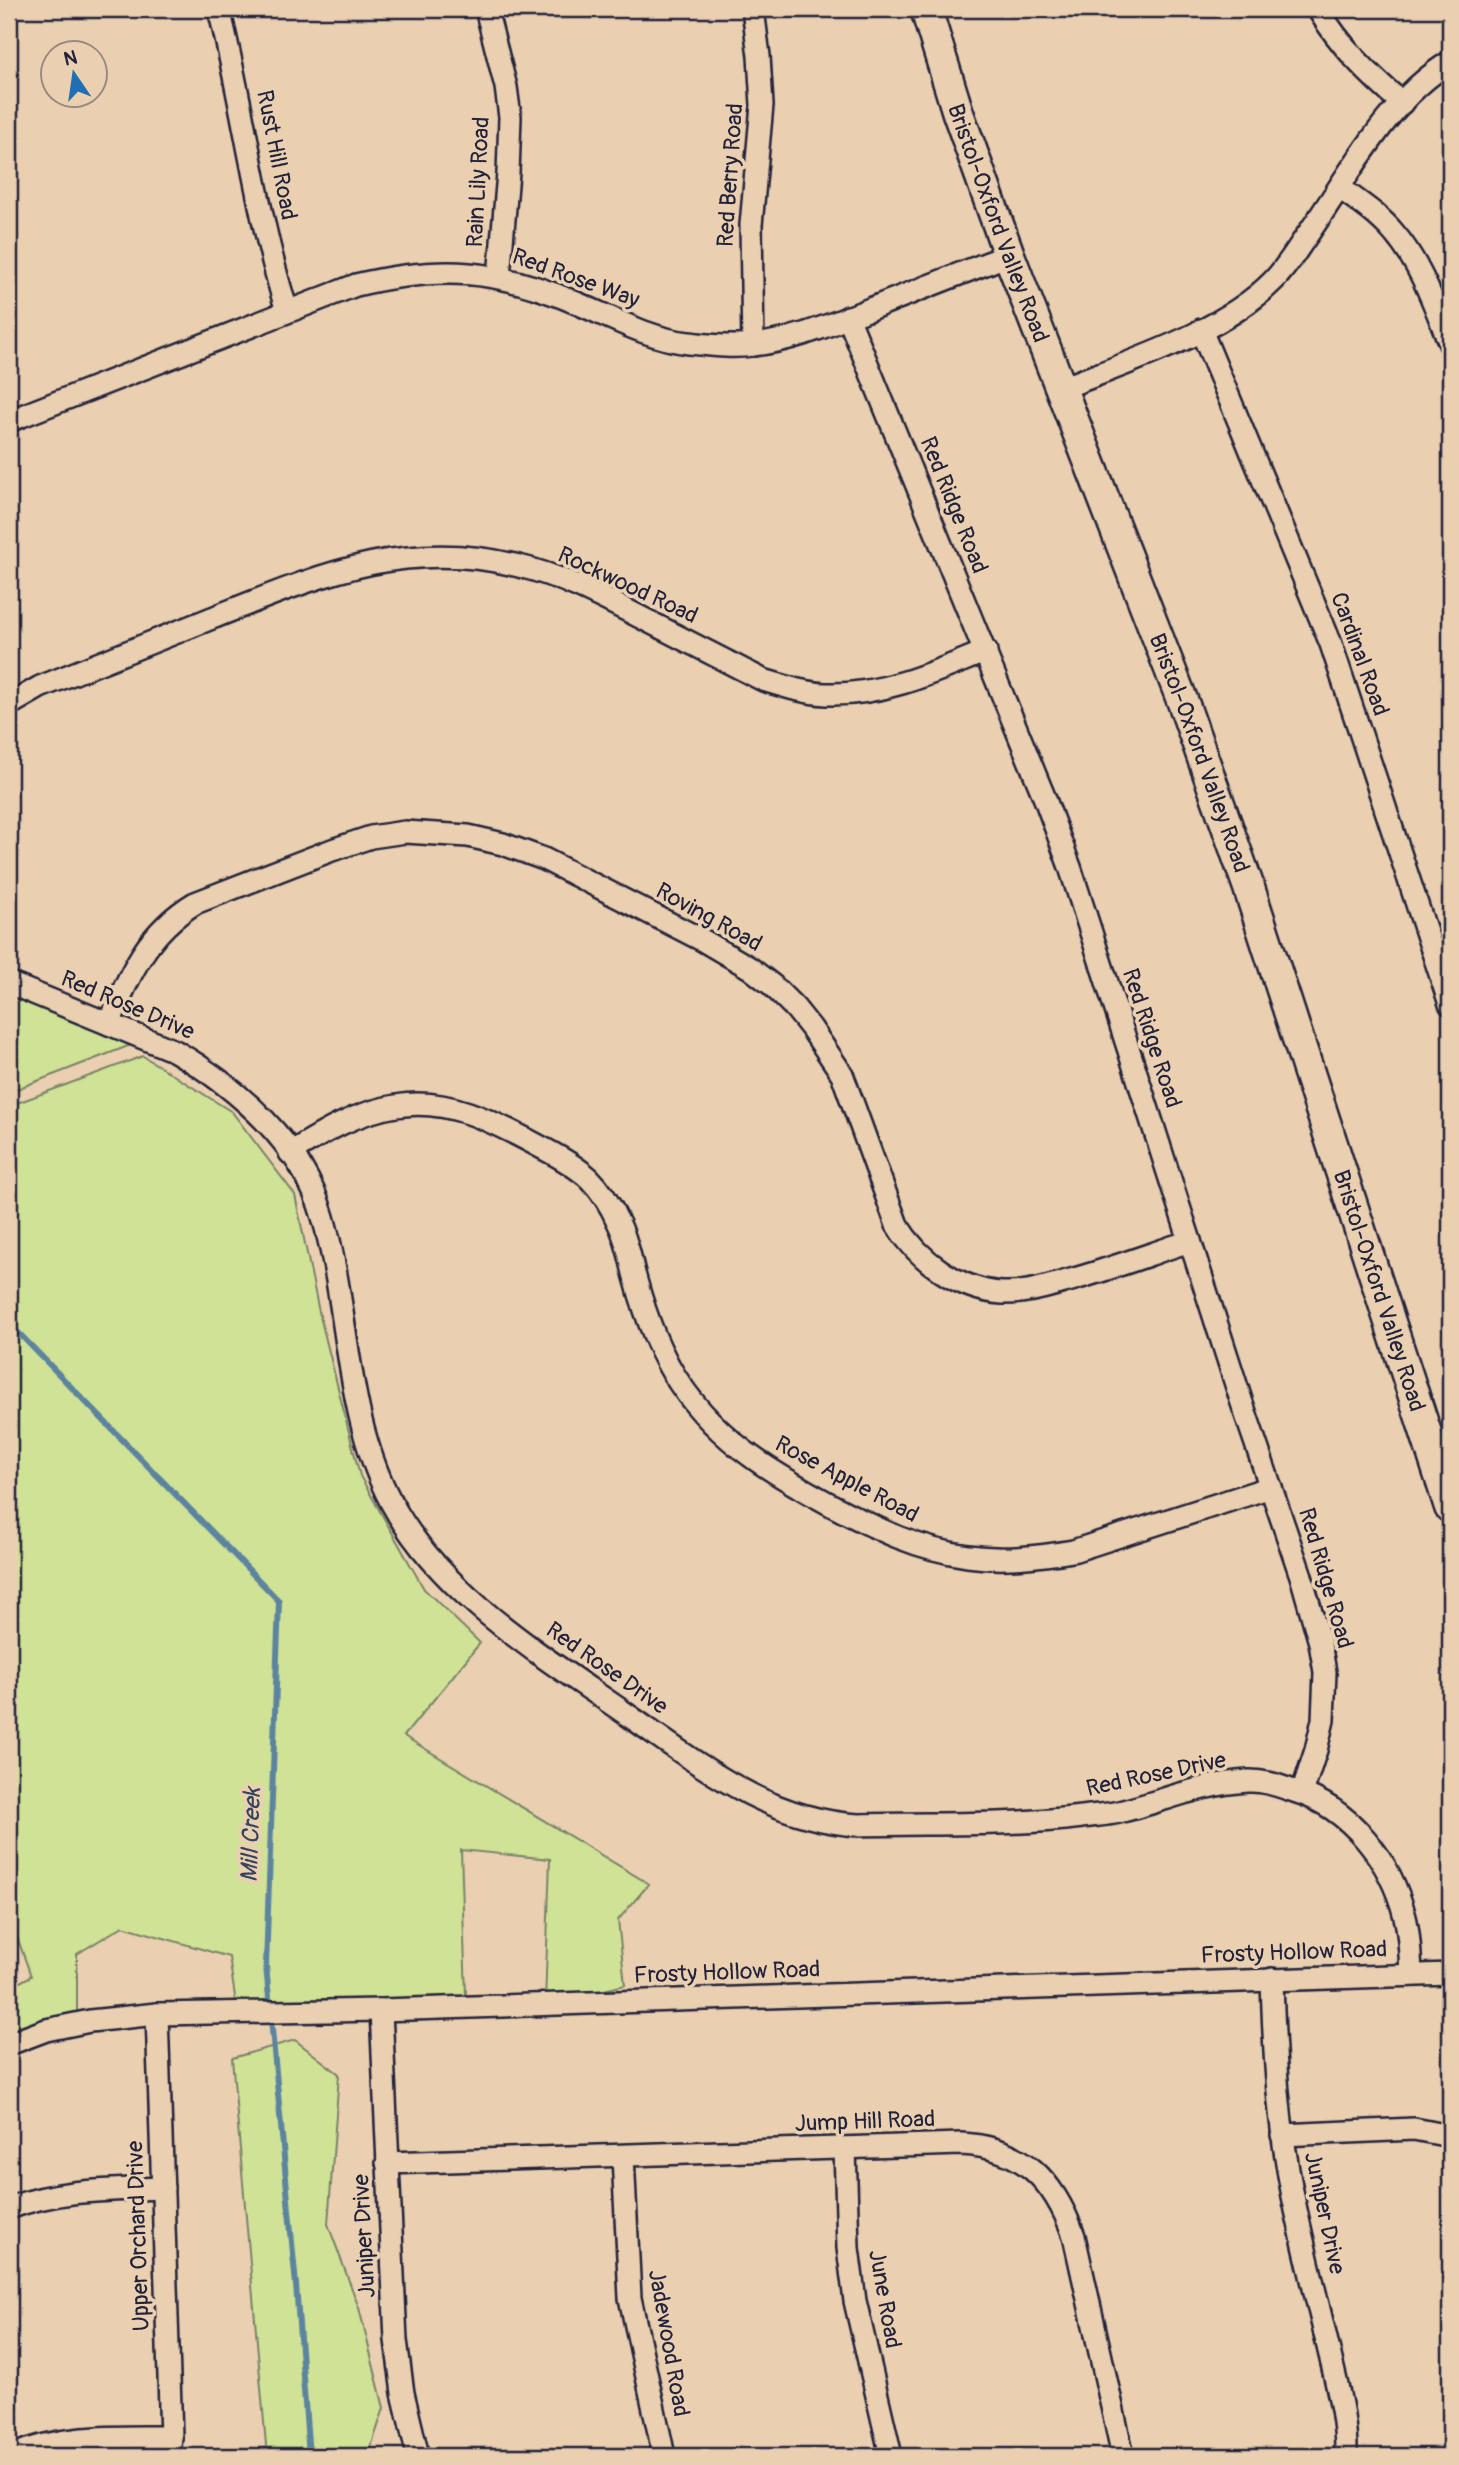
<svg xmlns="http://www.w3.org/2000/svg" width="1459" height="2465" font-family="Pangolin,sans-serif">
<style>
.green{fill:#d0e296;stroke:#798268;stroke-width:2}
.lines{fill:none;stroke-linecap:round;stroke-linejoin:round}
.stream{stroke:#5b849f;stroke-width:6}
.street-casing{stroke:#22223b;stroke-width:26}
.secondary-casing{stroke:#22223b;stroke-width:35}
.street{stroke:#ead0b1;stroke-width:21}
.secondary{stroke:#ead0b1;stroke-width:30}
.labels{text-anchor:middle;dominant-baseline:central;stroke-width:7;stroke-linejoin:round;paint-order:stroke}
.street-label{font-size:23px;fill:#22223b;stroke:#ead0b1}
.water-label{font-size:24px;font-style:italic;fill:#35435c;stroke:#ead0b1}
</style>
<rect width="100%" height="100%" fill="#ead0b1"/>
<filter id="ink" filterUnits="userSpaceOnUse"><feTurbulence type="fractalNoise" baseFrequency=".0143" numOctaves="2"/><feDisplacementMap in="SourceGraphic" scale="14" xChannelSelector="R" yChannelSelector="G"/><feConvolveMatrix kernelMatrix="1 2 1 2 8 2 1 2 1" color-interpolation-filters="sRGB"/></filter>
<g filter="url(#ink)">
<!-- green -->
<g class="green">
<polygon points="9,969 136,1043 9,1092"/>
<polygon points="143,1056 232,1112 295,1195 319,1312 360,1476 424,1589 480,1643 404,1736 649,1884 618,1920 625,1985 545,2004 550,1859 461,1850 466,1996 236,2003 229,1957 123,1926 77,1954 77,2014 9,2038 9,1988 31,1976 9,1914 9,1106"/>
<polygon points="295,2040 339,2074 328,2224 359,2308 384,2408 368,2456 267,2456 232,2058"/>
</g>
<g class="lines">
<!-- stream -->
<polyline class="stream" points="9,1323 279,1601 266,1966 296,2285 309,2456"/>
<defs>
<g id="street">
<path d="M 219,9 C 244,109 256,212 287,311"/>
<polyline points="486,9 506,87 510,117 508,173 499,277"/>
<path d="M 1318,9 C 1340,46 1369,75 1402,103"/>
<path d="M 1340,188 C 1359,202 1379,215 1394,233 C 1421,264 1435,307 1450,344"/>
<polyline points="848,317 1045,799 1070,867 1242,1403 1301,1576 1320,1643 1325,1672 1323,1720 1316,1750 1302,1793"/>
<polyline points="1201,330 1331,644 1450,1004"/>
<polyline points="753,345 751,225 762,105 759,56 753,9"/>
<path d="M 1060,389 C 1128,362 1222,333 1273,281 C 1287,267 1297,249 1308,234 C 1349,176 1388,99 1450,62"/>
<path d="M 9,421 L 356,285 C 441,265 499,269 579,304 C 614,319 651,339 689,343 C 710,345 732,348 753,345 C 792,341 829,325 865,311 C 913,292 961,273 1009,255"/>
<path d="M 9,705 L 40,687 C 98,664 155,641 212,618 C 316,577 403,537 519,566 C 562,576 601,597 640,617 C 681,638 722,659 763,680 C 783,686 804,693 826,694 C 882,696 935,672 986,651"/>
<path d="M 9,983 L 175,1051 C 238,1088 302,1144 323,1217 C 350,1311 344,1413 391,1502 C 442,1597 545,1657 632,1718 C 703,1767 769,1820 859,1825 C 933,1823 1009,1826 1082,1817 C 1094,1815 1107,1815 1119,1812 C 1164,1801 1200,1784 1248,1781 C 1263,1780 1279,1786 1294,1791 C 1351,1808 1391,1861 1405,1917 C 1410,1936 1410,1956 1411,1975"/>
<path d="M 109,1024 C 130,973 147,932 195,903 L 332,850 L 371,837 L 405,832 L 468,836 L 503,844 L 544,859 L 704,941 L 750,968 L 772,985 L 795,1008 L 811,1028 L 842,1074 L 897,1225 C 919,1261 959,1290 1002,1293 C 1026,1294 1049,1286 1071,1280 C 1111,1269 1150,1254 1190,1241"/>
<path d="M 290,1153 C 324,1132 357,1112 396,1106 C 447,1097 492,1121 535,1144 C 554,1154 573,1164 589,1178 C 601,1190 611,1206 618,1222 C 627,1239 630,1258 635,1277 C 645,1314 658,1352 680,1384 C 720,1443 774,1474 835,1507 C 879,1530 917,1549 968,1556 C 1003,1561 1037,1557 1073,1551 L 1271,1487"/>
<path d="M 1272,1979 C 1274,2052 1278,2124 1293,2196 C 1304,2248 1317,2300 1329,2351 C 1337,2386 1347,2421 1346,2456"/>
<polyline points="381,2010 396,2340 403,2393 418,2456"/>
<polyline points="157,2014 171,2437 169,2456"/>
<polyline points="9,2044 46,2030 90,2021 157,2014 381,2010 1450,1974"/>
<polyline points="1282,2135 1414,2129 1450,2136"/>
<polyline points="845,2148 848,2248 855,2301 891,2456"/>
<polyline points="623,2156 630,2298 664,2456"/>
<path d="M 387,2163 L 961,2144 C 1023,2147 1054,2180 1074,2236 L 1123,2456"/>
<path d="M 9,2208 C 60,2189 109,2190 163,2188"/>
<path d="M 12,2456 C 63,2434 117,2437 171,2437"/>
</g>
<g id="secondary">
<path id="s1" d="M 926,9 L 958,113 L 1009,255 L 1184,705 L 1249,888 L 1450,1507"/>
</g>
</defs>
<!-- street casing -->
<use href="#street" class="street-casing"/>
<!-- secondary casing -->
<use href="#secondary" class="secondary-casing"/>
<!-- street -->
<use href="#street" class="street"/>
<!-- secondary -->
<use href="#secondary" class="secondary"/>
</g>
</g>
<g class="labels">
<!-- street labels -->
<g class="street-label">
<text transform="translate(277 155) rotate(79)">Rust Hill Road</text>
<text transform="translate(730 175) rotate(-86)">Red Berry Road</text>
<text transform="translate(478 182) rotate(-87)">Rain Lily Road</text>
<text stroke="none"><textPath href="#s1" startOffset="226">Bristol-Oxford Valley Road</textPath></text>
<text transform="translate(576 278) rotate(20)">Red Rose Way</text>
<text transform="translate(954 505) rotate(68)">Red Ridge Road</text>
<text transform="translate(628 585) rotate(25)">Rockwood Road</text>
<text transform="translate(1360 654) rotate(70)">Cardinal Road</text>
<text stroke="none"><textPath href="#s1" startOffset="793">Bristol-Oxford Valley Road</textPath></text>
<text transform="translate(709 917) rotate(29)">Roving Road</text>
<text transform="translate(128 1005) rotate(23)">Red Rose Drive</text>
<text transform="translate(1152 1038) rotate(72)">Red Ridge Road</text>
<text stroke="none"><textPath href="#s1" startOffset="1360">Bristol-Oxford Valley Road</textPath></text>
<text transform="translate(847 1479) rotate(28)">Rose Apple Road</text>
<text transform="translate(1326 1578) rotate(74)">Red Ridge Road</text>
<text transform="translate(607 1668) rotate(35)">Red Rose Drive</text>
<text transform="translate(1156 1774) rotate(-12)">Red Rose Drive</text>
<text transform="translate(1294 1952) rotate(-2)">Frosty Hollow Road</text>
<text transform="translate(727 1972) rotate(-2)">Frosty Hollow Road</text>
<text transform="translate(865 2121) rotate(-2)">Jump Hill Road</text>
<text transform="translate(1325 2213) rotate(78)">Juniper Drive</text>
<text transform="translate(138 2236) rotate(-92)">Upper Orchard Drive</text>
<text transform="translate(364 2236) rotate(-93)">Juniper Drive</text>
<text transform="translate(885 2299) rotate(80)">June Road</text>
<text transform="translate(669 2343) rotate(80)">Jadewood Road</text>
</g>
<!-- water labels -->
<g class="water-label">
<text transform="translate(251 1835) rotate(-88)">Mill Creek</text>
</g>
</g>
<!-- margin -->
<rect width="1459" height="2465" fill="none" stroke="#ead0b1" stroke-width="35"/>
<rect x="18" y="18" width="1424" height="2430" fill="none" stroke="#22223b" stroke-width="2.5" filter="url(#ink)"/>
<!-- north arrow -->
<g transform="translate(74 74) rotate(347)"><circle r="33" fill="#ead0b1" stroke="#9a8a82" stroke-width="2"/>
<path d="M0-5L12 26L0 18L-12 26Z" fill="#1f6fb2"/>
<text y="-10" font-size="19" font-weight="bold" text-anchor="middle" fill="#22223b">N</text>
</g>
</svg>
